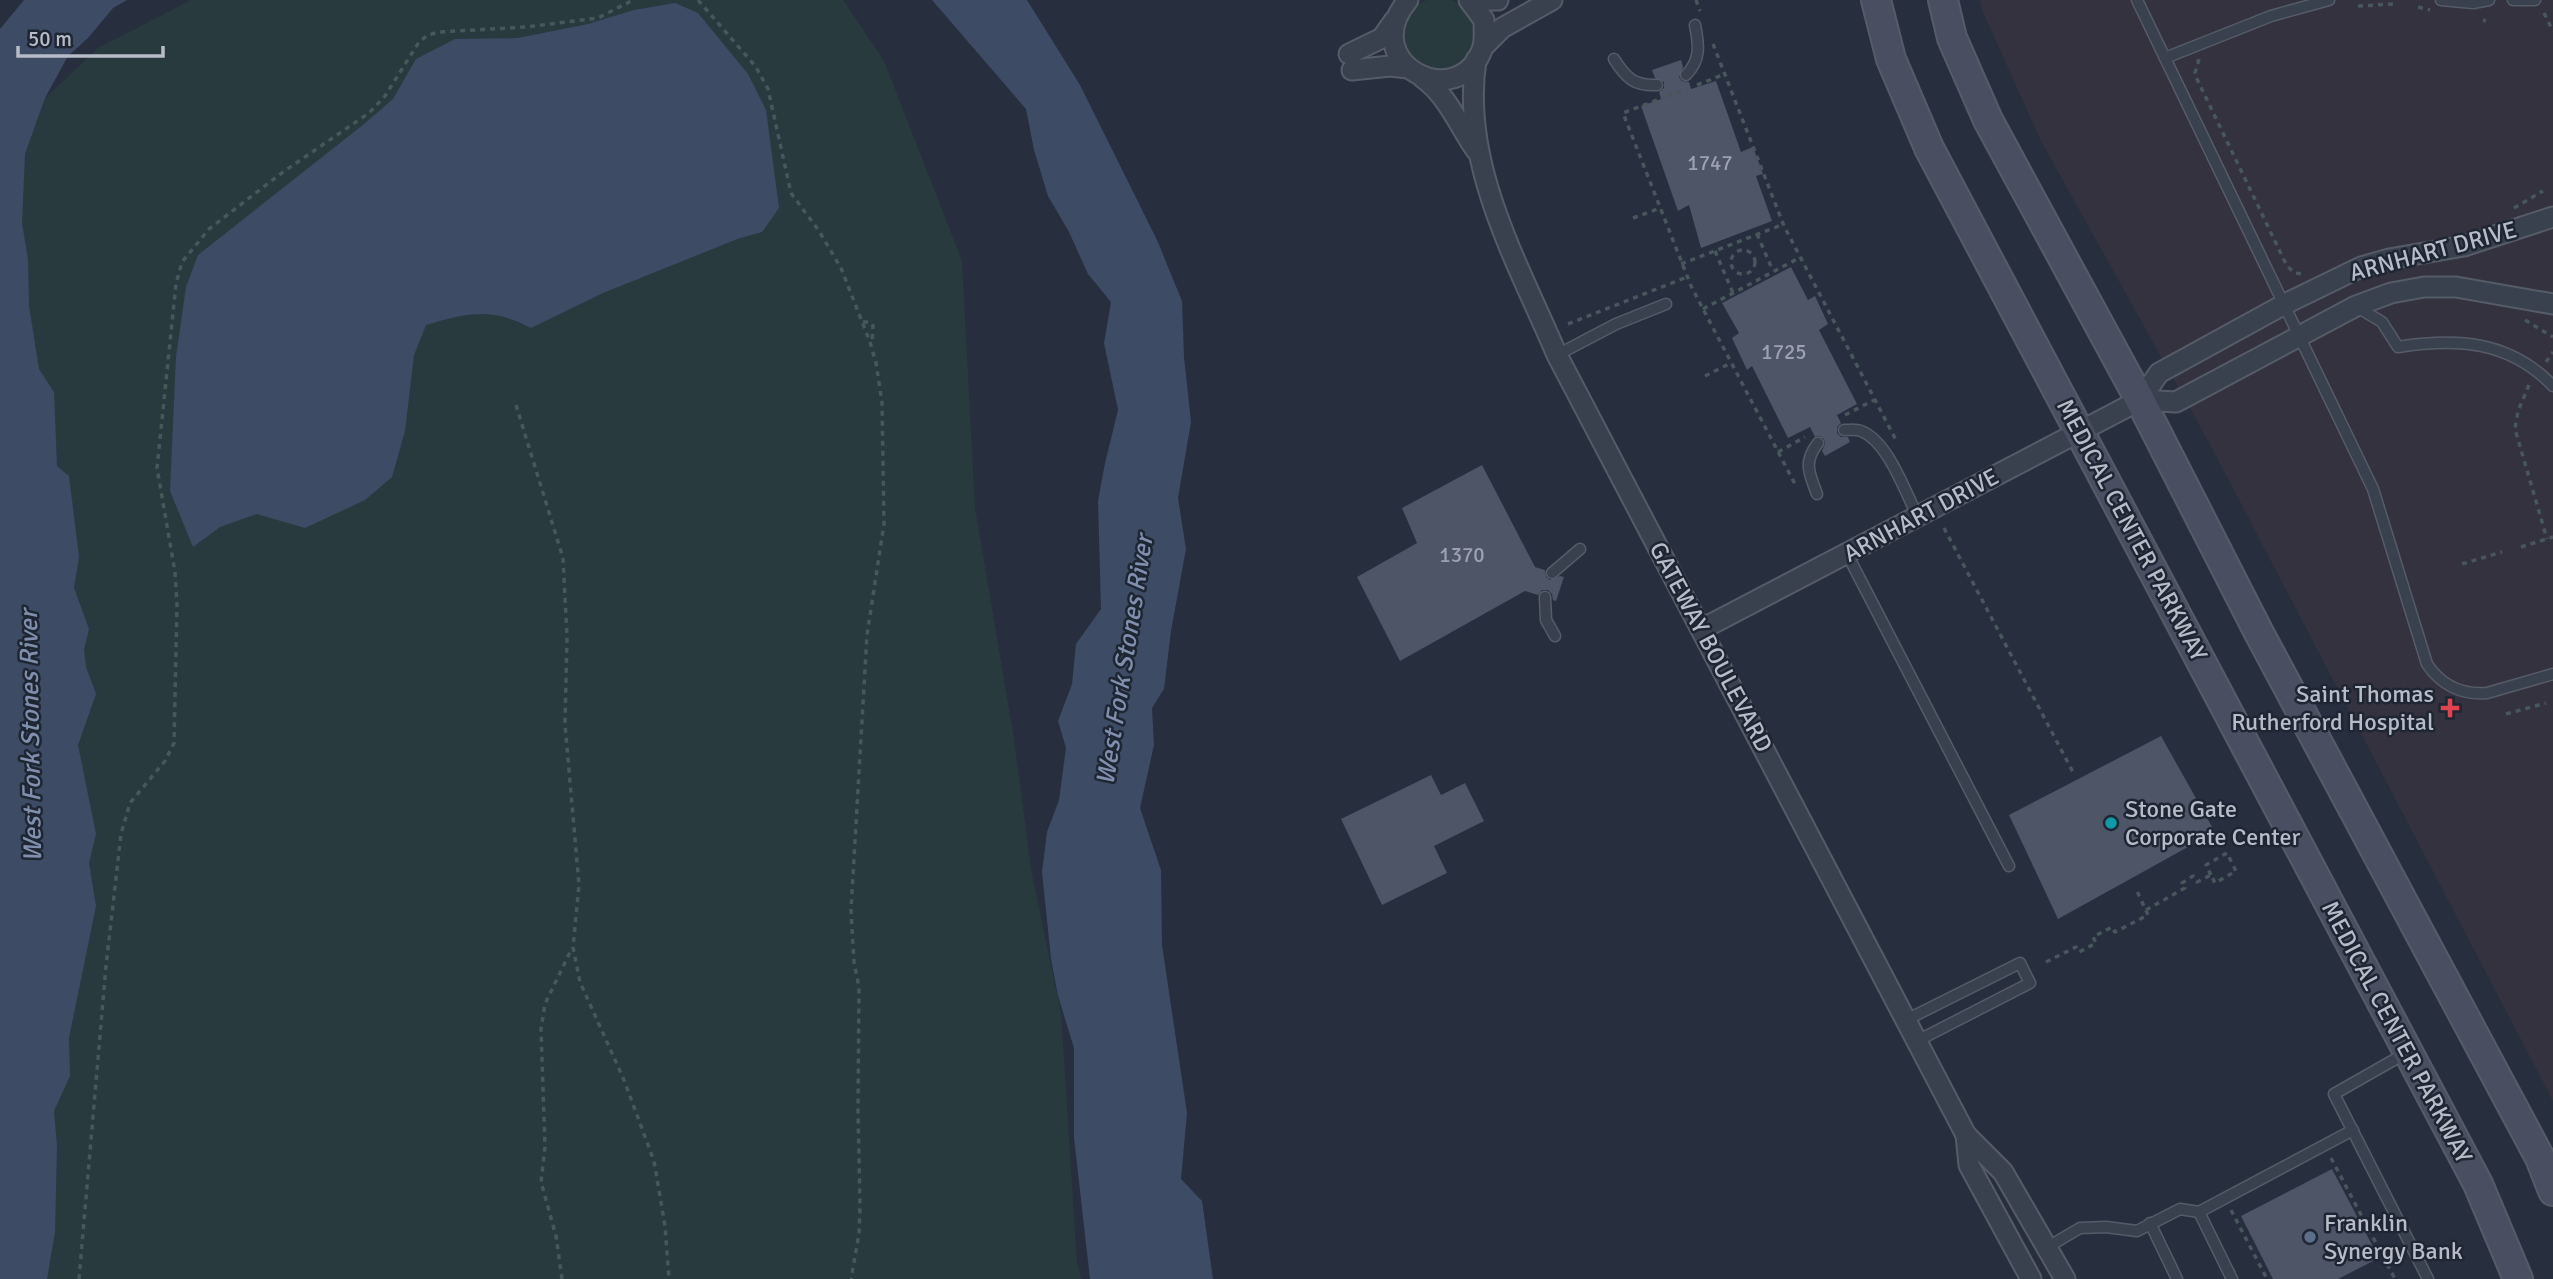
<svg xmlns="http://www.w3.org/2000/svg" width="2553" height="1279" font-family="Signika,sans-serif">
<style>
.medical{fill:#35323f}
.green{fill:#293a3f}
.water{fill:#3d4b65}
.building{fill:#4d5566}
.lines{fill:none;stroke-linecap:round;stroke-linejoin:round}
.lane-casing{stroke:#555c68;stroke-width:13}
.street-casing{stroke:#555c68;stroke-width:23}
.secondary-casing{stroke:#555c68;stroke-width:32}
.path{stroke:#47575c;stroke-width:3.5;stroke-dasharray:5 5;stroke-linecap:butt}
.lane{stroke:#3a414e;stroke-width:10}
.street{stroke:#3a414e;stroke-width:19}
.secondary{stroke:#494f60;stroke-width:28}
.health-dot{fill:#e0444e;stroke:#1f2633;stroke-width:2.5}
.culture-dot{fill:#0f9aa8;stroke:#1f2633;stroke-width:2.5}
.service-dot{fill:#5c6f8a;stroke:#1f2633;stroke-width:2.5}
.labels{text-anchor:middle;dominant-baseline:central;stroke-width:5;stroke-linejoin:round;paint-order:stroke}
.number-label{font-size:21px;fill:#9ca2b0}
.street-label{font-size:24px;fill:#b7bcc8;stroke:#1f2633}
.poi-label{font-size:24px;fill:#b7bcc8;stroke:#1f2633;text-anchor:start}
.water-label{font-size:26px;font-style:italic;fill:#808fae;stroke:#1f2633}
</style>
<rect width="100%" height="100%" fill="#272e3e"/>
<!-- medical -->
<polygon class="medical" points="1980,0 2553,0 2553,1101 2213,450 2041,141 1982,10"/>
<!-- green -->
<g class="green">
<circle cx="1439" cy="34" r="36"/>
<polygon points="191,0 843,0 884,61 962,261 975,508 1013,733 1032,875 1061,1013 1077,1262 1081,1279 0,1279 0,141 98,48"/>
</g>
<!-- water -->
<g class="water">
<polygon points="24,0 127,0 113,8 88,38 68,56 45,98 25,154 22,223 28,259 29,306 39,369 54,392 57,466 69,476 79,557 74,588 89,629 84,650 86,667 96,694 78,745 96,834 89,863 96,906 69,1038 70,1076 54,1111 57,1146 55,1232 47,1279 0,1279 0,29"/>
<polygon points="932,0 1027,0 1080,85 1157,240 1182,301 1184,357 1191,422 1178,498 1186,549 1171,631 1164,689 1152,708 1154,745 1140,808 1161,870 1162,945 1187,1113 1181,1179 1202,1201 1213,1279 1090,1279 1074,1138 1074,1048 1058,996 1051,959 1042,872 1047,832 1059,800 1066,748 1058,721 1072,684 1076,644 1101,609 1098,501 1105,463 1118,410 1104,343 1111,302 1088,274 1069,232 1048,196 1034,150 1026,109"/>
<path d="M 675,3 L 698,13 L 748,74 L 766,110 L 779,208 L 762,232 L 740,238 L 603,293 L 531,328 C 491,307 468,313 426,325 L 414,355 L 405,431 L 392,477 L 365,500 L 305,528 L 257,514 L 220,527 L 193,547 L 170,491 L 176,357 L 186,287 L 198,255 L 364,124 L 393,99 L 416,59 L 455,39 L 518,38 L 588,24 L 634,10 Z"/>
</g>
<!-- building -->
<g class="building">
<polygon points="1681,60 1683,67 1679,77 1682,81 1689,82 1691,89 1716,81 1741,152 1753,147 1763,174 1756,176 1772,221 1701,248 1689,205 1678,211 1641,106 1661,99 1659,92 1664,88 1664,82 1655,78 1652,70"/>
<polygon points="1791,267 1808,300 1815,296 1828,324 1819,330 1857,404 1837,415 1841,423 1837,427 1837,433 1841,437 1848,437 1850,442 1825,456 1822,451 1825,444 1824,439 1819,436 1815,437 1810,427 1788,438 1752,366 1747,370 1732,338 1739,333 1722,303"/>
<polygon points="1482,465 1535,567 1545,570 1546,577 1550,580 1560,576 1564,577 1556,601 1553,600 1552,594 1548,590 1542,590 1538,595 1525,591 1400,661 1357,577 1417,543 1402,508"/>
<polygon points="2161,736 2215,832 2058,919 2009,815"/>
<polygon points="1431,775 1441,795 1465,783 1484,821 1434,846 1447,873 1382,905 1341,819"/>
<polygon points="2332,1169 2379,1258 2338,1279 2273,1279 2241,1216"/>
</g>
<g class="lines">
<defs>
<g id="lane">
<path d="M 2137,0 L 2373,489 L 2427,664 C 2441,685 2462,695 2487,693 L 2553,674"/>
<polyline points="2441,0 2473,3 2489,0"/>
<polyline points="2513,0 2535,0"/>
<polyline points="2165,58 2271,16 2329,0"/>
<path d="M 1614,59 C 1626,78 1634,86 1657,85"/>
<path d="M 1686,75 C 1701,60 1699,45 1695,25"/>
<path d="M 2357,307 L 2382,322 L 2398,347 C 2456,338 2509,340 2553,386"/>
<polyline points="1557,355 1616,324 1666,304"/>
<path d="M 1844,430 C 1850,430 1856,429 1861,431 C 1888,441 1905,492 1918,517"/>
<path d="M 1817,494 C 1809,473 1803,462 1818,443"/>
<polyline points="1847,554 2009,866"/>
<polyline points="1552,573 1580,549"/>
<polyline points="1545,597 1546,620 1555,636"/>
<polyline points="1906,1020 2020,963 2030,983 1917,1041"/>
<polyline points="2406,1053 2334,1094 2428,1279"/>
<polyline points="2150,1223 2177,1279"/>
<polyline points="2046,1248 2080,1228 2106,1227 2137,1231 2180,1209 2199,1212"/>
<polyline points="2232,1279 2199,1212 2353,1130"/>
</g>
<g id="street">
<path d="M 1408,0 C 1355,64 1460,116 1483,47 C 1485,39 1484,29 1484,20 L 1469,0"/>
<polyline points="1482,0 1498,0"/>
<polyline points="1483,47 1502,28 1552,0"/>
<polyline points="1349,54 1382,38 1394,21"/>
<path d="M 1476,60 C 1460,164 1518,263 1557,355 L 1966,1135 L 2003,1172 L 2065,1279"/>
<polyline points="1352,70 1390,66 1408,68"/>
<path d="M 1423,78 C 1448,96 1459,126 1476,150"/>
<polyline points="2553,217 2464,246 2389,259 2361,267 2283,305 2159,373 2140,400 2176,402 2356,306 2391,293 2424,287 2456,287 2553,304"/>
<polyline points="1702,629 2140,400"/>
<polyline points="1966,1135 1969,1165 2031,1279"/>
</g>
<g id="secondary">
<polyline points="1876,0 1891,59 1929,148 2478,1184 2518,1279"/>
<polyline points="1943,0 1952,38 1988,120 2140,400 2258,631 2540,1158 2553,1191"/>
</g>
</defs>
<!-- lane casing -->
<use href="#lane" class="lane-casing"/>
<!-- street casing -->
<use href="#street" class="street-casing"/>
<!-- secondary casing -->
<use href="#secondary" class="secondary-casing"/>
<!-- path -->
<g class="path">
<polyline points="698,0 756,67 768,89 791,193 819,231 841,268 870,342 876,363 882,402 884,524 867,635 851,910 854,962 859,987 858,1110 860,1206 859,1234 851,1279"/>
<polyline points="1696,0 1700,11"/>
<polyline points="2358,6 2393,4"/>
<polyline points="2418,7 2430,10"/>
<polyline points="2544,13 2553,31"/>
<polyline points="2483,20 2486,21"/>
<polyline points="1713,44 1784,226 1896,440"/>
<polyline points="2199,59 2195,73 2197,79 2287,266 2295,273 2303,274"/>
<polyline points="1697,85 1725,74"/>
<polyline points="1667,96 1686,89"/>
<polyline points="1657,100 1623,113 1691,286 1795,484"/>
<polyline points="2514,208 2543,191"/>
<polyline points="1633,218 1660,208"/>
<polyline points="1757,234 1773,271"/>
<circle cx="1743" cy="262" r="12"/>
<polyline points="1715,251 1733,293"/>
<polyline points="1681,264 1784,224"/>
<polyline points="1703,309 1799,258"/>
<polyline points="2525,320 2553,337"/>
<polyline points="863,322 870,322 873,326 872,344"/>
<polyline points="1568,324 1687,277"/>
<polyline points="2546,362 2553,352"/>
<polyline points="1705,376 1731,363"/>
<polyline points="2529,385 2518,411 2515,429 2547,539"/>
<polyline points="516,405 563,558 567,637 565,724 579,885 573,947 580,982 624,1080 654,1161 665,1226 669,1279"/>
<polyline points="1845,415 1874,400"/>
<polyline points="1778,452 1805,437"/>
<polyline points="1944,528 2074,774"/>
<polyline points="2521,547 2553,537"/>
<polyline points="2462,564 2502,552"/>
<polyline points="2506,714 2546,703"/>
<polyline points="2146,910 2185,888 2182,883 2193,876 2197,882 2211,875 2215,883 2236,871 2227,853 2206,865 2211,875"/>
<polyline points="2046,962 2076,947 2079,952 2096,943 2093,937 2112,927 2115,932 2148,915 2136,889"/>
<polyline points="2331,1158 2395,1279"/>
<polyline points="2231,1210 2267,1279"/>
<polyline points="79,1279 106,966 121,834 130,803 165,761 174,743 177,604 175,572 157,468 176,284 182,262 209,229 283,172 369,113 385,96 419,42 428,35 439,32 526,27 598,18 633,0"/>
<polyline points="562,1279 556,1236 541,1182 545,1147 541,1029 545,1004 572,948"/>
</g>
<!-- lane -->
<use href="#lane" class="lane"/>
<!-- street -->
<use href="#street" class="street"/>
<!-- secondary -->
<use href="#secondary" class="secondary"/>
</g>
<!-- markers -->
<path class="health-dot" d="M2446.5 697.5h7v7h7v7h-7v7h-7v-7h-7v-7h7z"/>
<circle class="culture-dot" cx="2111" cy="823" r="7"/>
<circle class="service-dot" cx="2310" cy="1237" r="7"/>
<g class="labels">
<!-- number labels -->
<g class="number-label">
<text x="1710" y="163">1747</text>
<text x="1784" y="352">1725</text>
<text x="1462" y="555">1370</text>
</g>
<!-- street labels -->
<g class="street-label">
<text transform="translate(2433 251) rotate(-15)">ARNHART DRIVE</text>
<text transform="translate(1921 515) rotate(-28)">ARNHART DRIVE</text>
<text transform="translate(2132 530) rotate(62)">MEDICAL CENTER PARKWAY</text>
<text transform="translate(1711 647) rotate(62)">GATEWAY BOULEVARD</text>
<text transform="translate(2397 1032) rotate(62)">MEDICAL CENTER PARKWAY</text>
</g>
<!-- poi labels -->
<g class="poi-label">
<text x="2434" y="694" text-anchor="end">Saint Thomas<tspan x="2434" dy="28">Rutherford Hospital</tspan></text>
<text x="2125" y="809">Stone Gate<tspan x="2125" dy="28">Corporate Center</tspan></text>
<text x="2324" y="1223">Franklin<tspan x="2324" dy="28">Synergy Bank</tspan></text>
</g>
<!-- water labels -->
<g class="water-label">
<text transform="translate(1125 660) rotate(-81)">West Fork Stones River</text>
<text transform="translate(31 736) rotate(-91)">West Fork Stones River</text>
</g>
</g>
<!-- scale -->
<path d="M18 46v10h145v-10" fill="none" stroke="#b7bcc8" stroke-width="3.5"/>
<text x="28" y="46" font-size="21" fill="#b7bcc8" stroke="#1f2633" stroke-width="5" paint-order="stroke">50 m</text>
</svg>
